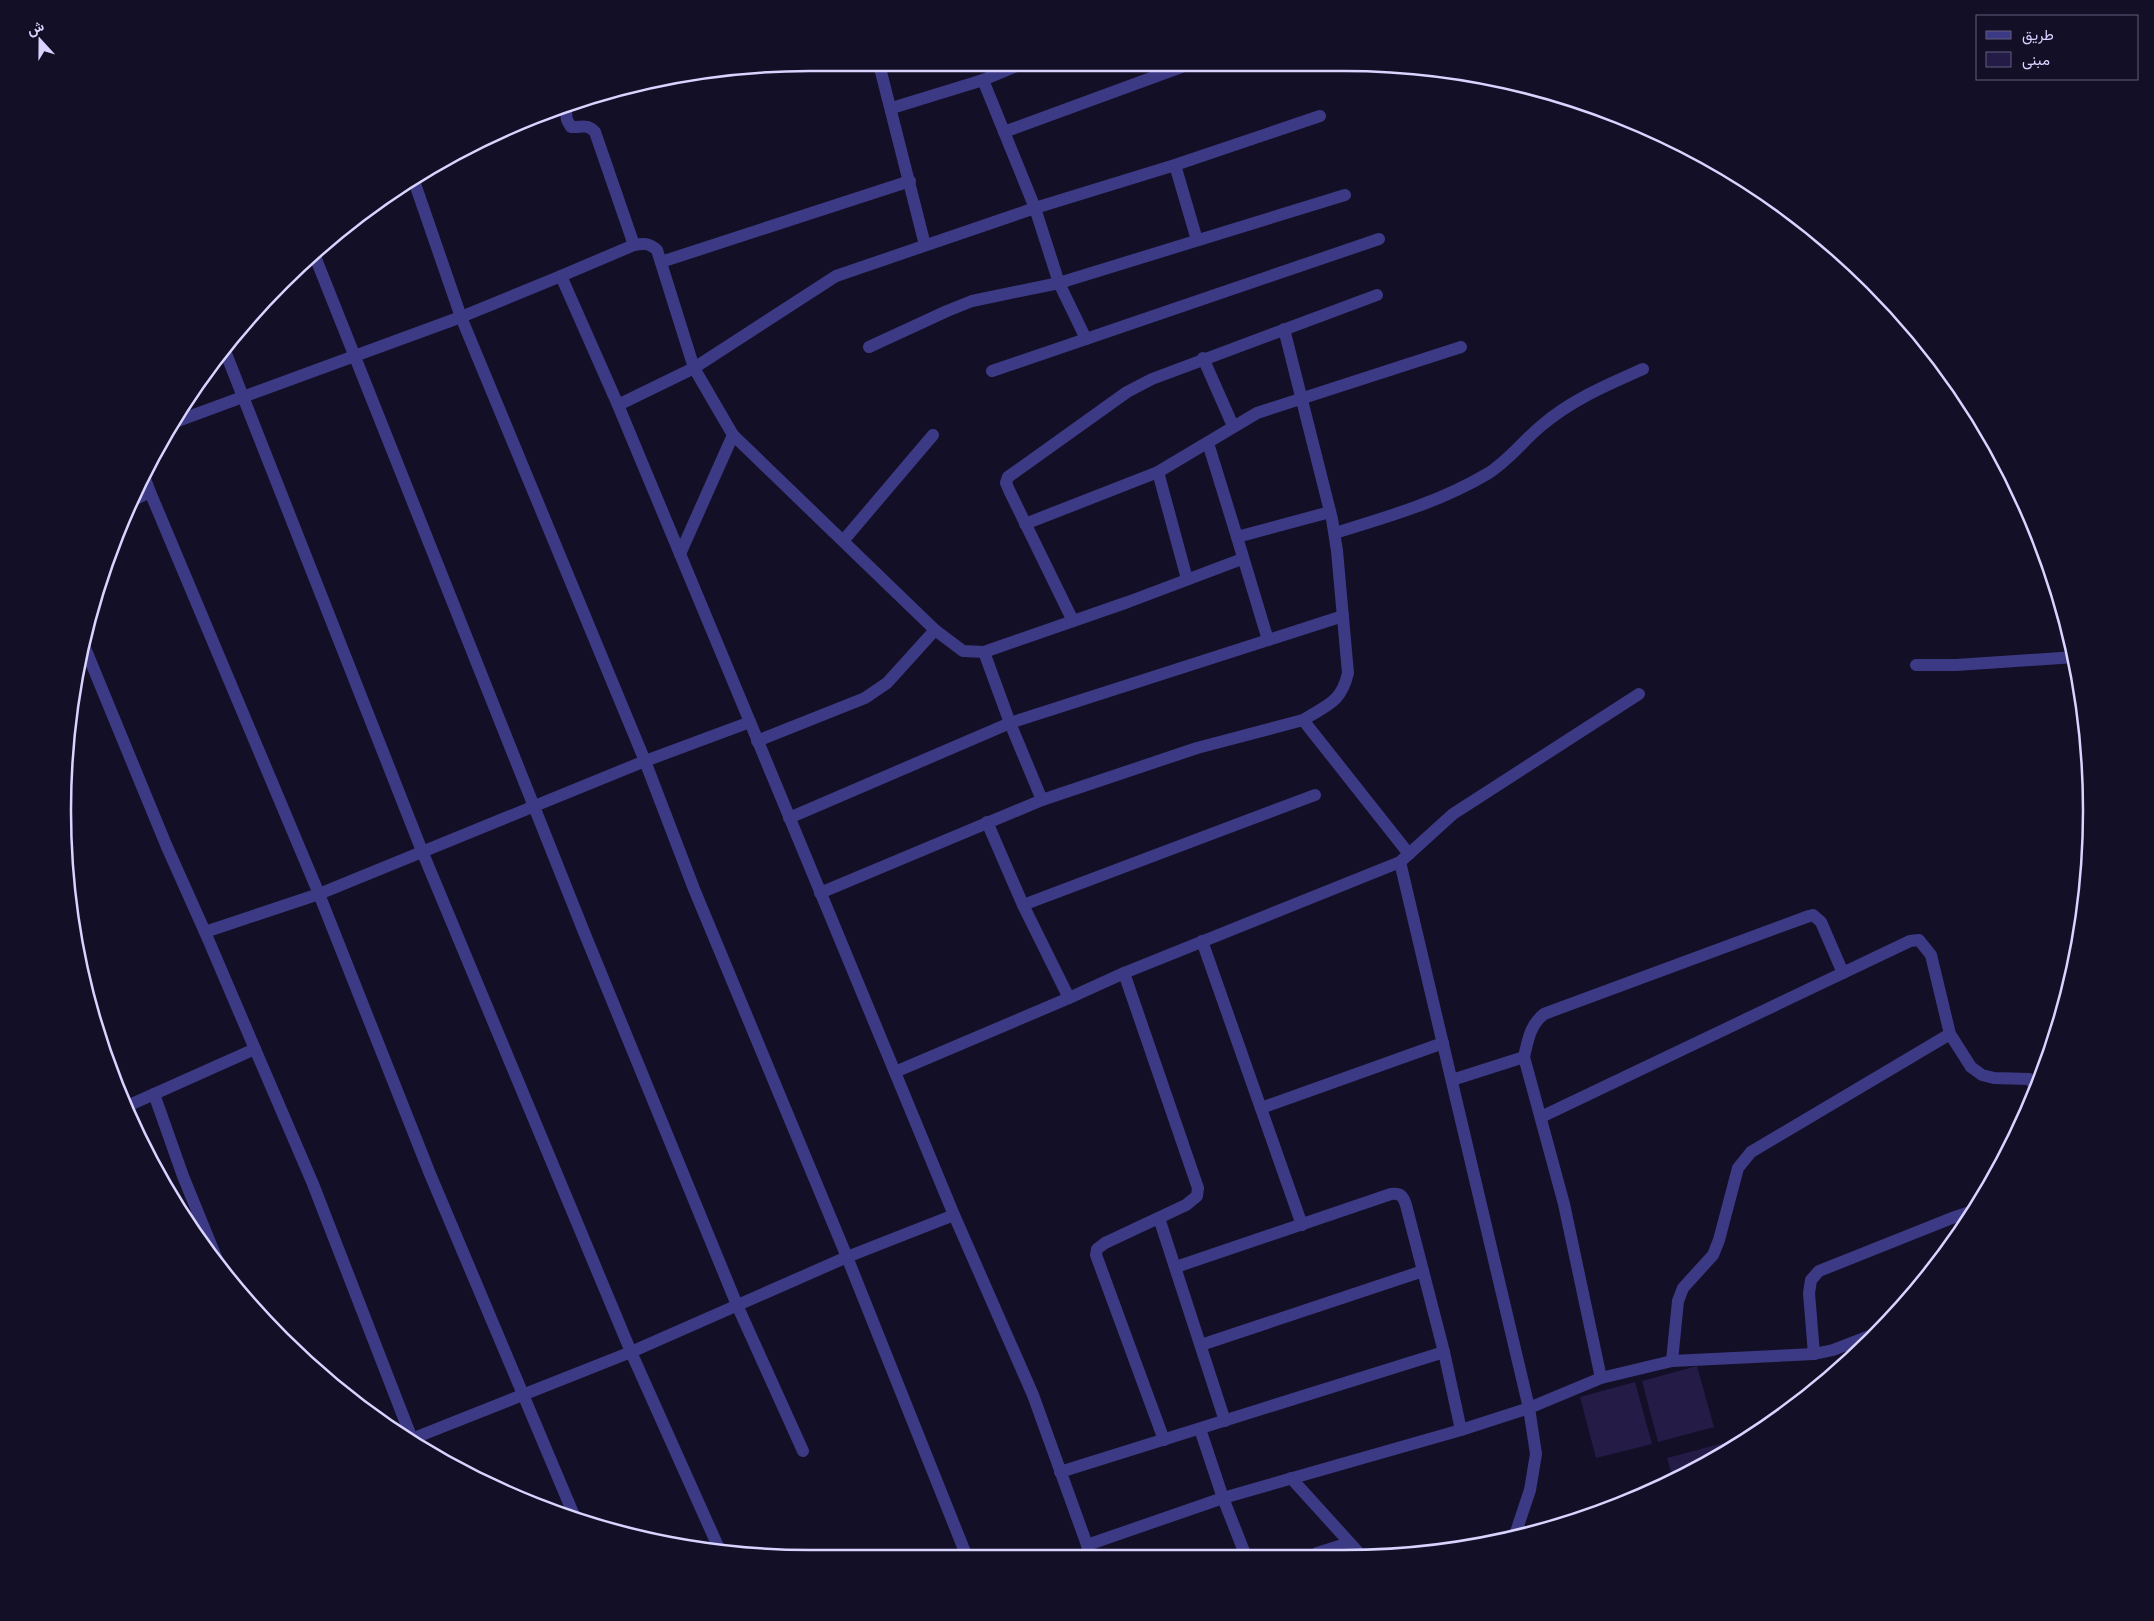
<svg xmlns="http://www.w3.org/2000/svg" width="2154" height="1621" font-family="'Fira Sans Condensed',Vazirmatn,sans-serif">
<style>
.building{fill:#241b47}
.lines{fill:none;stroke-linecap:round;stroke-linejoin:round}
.minor{stroke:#3d3a85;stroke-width:12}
.rim{fill:none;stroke:#d9d4ff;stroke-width:2.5}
</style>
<rect width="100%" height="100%" fill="#130f26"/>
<!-- building -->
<g class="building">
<polygon points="1697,1366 1714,1427 1658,1442 1642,1381"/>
<polygon points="1635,1382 1652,1444 1596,1458 1580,1397"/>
<polygon points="1723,1443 1725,1452 1674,1482 1667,1458"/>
</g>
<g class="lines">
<!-- minor -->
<g class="minor">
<polyline points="880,68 925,245"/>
<polyline points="983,80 1035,208 1059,283 1086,339"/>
<path d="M 565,106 L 567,120 L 571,127 C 581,128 587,123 595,132 L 634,245"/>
<polyline points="892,108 983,80 1014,67"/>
<polyline points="1004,132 1184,66"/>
<polyline points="1175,165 1197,240"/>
<polyline points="413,178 461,317 645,761 694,889 847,1257 967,1557"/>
<polyline points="314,254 584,932 737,1305 803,1451"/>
<polyline points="661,262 910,181"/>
<path d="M 561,276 L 634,245 C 644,243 649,243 657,250 L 694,368 L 733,435 L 935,630 L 963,651 L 984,652 L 1128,602 L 1242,559"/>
<path d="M 1284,329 L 1332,519 L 1337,551 L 1348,673 C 1341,703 1327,705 1303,720"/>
<polyline points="869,347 947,311 972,301 1059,283 1345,195"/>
<polyline points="225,351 422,851 631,1352 721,1553"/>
<polyline points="1203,358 1233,426"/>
<polyline points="992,371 1379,239"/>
<polyline points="618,405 694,368 836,276 1035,208 1175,165 1320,116"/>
<polyline points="172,423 461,317 561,276 618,405 750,722"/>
<polyline points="1208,443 1237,537"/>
<polyline points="1158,472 1187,579"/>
<polyline points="150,492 319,894 430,1174 576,1520"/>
<polyline points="131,501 150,492 143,474"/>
<polyline points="1025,524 1158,472 1257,413 1461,347"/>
<path d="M 1335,533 C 1387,517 1440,502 1487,474 C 1507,462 1523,441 1541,426 C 1571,400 1607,385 1643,369"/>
<polyline points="843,541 933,435"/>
<polyline points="680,554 733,435"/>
<polyline points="1073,621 1009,490 1006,483 1008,477 1127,392 1152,379 1377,295"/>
<polyline points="1268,640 1237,537 1330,512"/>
<polyline points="83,643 167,847 205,932"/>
<polyline points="984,652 1010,723 1042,800"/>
<polyline points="1916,665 1956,665 2075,657"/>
<polyline points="757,741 865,698 887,683 935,630"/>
<polyline points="789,818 1010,723 1343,616"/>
<polyline points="1400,862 1529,1408 1536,1454 1530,1490 1515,1535"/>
<polyline points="820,893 1042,800 1197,748 1303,720 1409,854"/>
<polyline points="1023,905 1315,795"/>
<polyline points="1202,941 1302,1225"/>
<polyline points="1124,973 1198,1188 1197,1196 1186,1205 1105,1243 1097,1249 1096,1255 1164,1440"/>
<polyline points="1069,998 1124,973 1400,862 1453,814 1639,694"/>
<polyline points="255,1049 313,1184 412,1439"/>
<path d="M 1524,1057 C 1528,1040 1530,1025 1544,1014 L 1809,916 L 1813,915 L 1821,922 L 1843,973"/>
<polyline points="895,1072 1069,998 1023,905 987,822"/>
<polyline points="1452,1080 1524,1057 1564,1204 1601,1378"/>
<polyline points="154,1094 183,1176 218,1262"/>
<polyline points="125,1107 255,1049 205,932 319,894 645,761 750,722 954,1215 1033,1395 1091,1556"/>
<polyline points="1261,1108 1443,1043"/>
<polyline points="1541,1117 1910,941 1919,940 1931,955 1950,1034 1971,1067 1982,1075 1994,1078 2029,1079 2037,1088"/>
<polyline points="1159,1218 1225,1421"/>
<path d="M 1176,1267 L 1391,1194 C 1401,1193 1403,1196 1406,1205 L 1444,1352 L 1461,1430"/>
<polyline points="1201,1345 1423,1271"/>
<polyline points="1814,1354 1809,1293 1811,1280 1819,1271 1952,1218 1967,1213 1972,1213"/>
<polyline points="1672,1361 1678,1301 1683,1288 1713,1255 1719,1240 1738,1168 1751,1152 1950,1034"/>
<polyline points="1200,1429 1223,1498 1245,1554"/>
<polyline points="409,1440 631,1352 847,1257 954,1215"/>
<polyline points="1060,1472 1444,1352"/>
<polyline points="1291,1478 1359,1553"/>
<polyline points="1087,1545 1223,1498 1461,1430 1529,1408 1601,1378 1672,1361 1814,1354 1833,1350 1877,1333"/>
<polyline points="1317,1553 1349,1543"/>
</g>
</g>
<!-- crop -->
<path d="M0 0H2154V1621H0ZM810 71H1344A739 739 0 0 1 2083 810V811A739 739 0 0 1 1344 1550H810A739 739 0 0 1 71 811V810A739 739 0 0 1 810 71Z" fill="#130f26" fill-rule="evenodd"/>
<path class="rim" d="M810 71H1344A739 739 0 0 1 2083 810V811A739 739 0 0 1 1344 1550H810A739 739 0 0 1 71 811V810A739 739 0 0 1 810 71Z"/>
<!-- legend -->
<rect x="1976" y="15" width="162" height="65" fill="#130f26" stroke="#625e7d"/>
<rect x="1986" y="31" width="25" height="8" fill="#3d3a85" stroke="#625e7d"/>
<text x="2022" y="40" font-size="15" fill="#d9d4ff">طريق</text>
<rect x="1986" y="52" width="25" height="15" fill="#241b47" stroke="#625e7d"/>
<text x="2022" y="65" font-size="15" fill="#d9d4ff">مبنى</text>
<!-- north arrow -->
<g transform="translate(40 40) rotate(339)" stroke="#130f26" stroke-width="4" paint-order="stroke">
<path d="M0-4L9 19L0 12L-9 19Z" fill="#d9d4ff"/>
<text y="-8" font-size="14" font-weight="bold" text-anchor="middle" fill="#d9d4ff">ش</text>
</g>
</svg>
